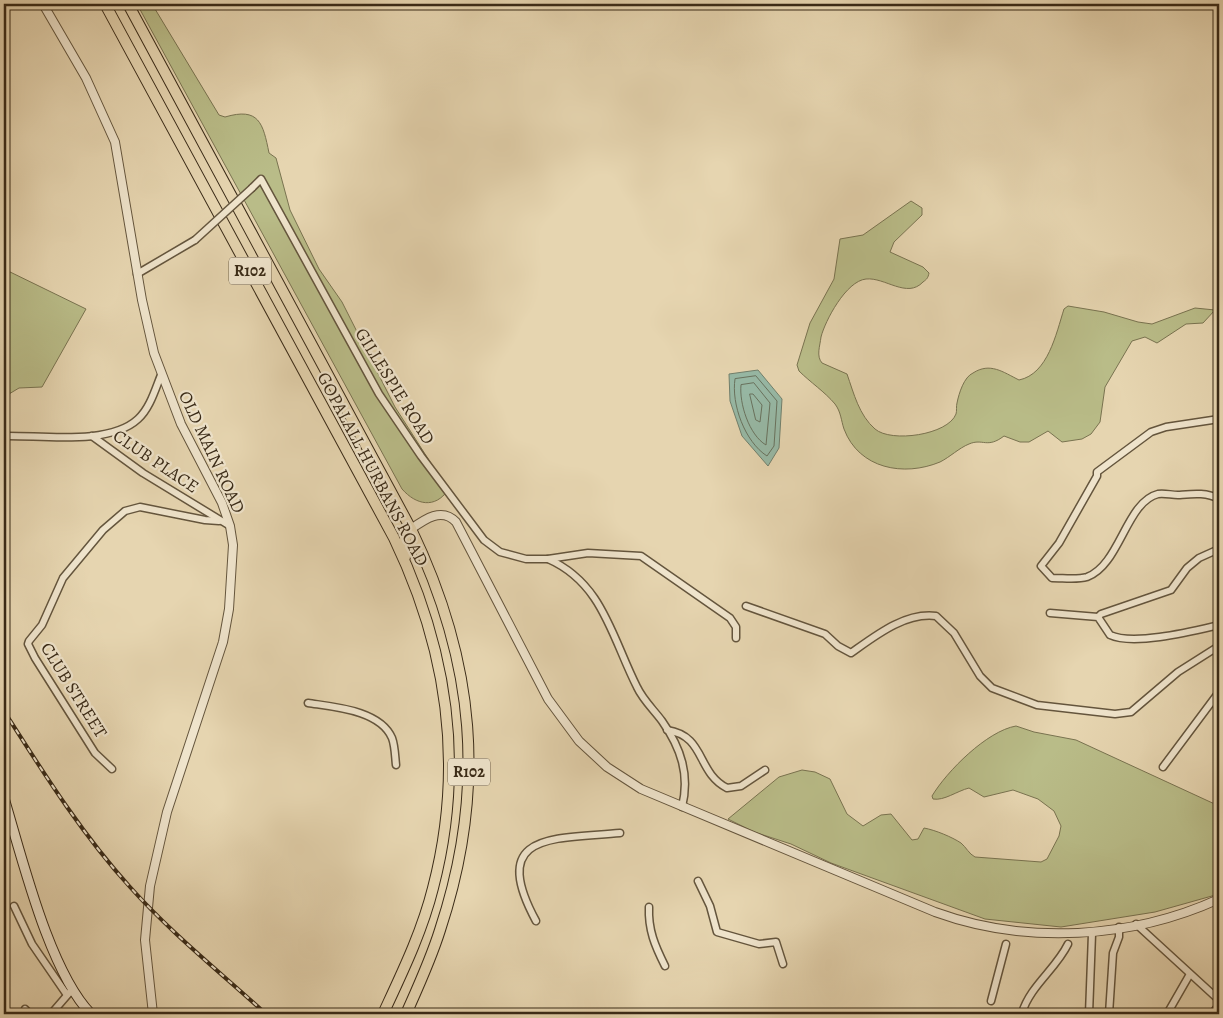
<svg xmlns="http://www.w3.org/2000/svg" width="1223" height="1018" font-family="Alegreya,serif">
<style>
.green{fill:#b9bc88;stroke:#797350}
.water{fill:#97b9a6;stroke:#71806d}
.lines{fill:none;stroke-linecap:round;stroke-linejoin:round}
.shore{stroke:#68725e;stroke-width:1}
.minor-casing{stroke:#64553d;stroke-width:9}
.tertiary-casing{stroke:#64553d;stroke-width:10}
.secondary-casing{stroke:#392a17;stroke-width:11}
.primary-casing{stroke:#392a17;stroke-width:12}
.minor{stroke:#efe4cc;stroke-width:6}
.tertiary{stroke:#efe4cc;stroke-width:8}
.secondary{stroke:#efe4cc;stroke-width:9}
.primary{stroke:#e6d5b0;stroke-width:10}
.rail-casing{stroke:#392a17;stroke-width:4}
.rail{stroke:#efe4cc;stroke-width:2;stroke-dasharray:5.5;stroke-linecap:butt}
.minor-bridge-casing{stroke:#64553d;stroke-width:9;stroke-linecap:butt}
.minor-bridge{stroke:#efe4cc;stroke-width:6}
.labels{text-anchor:middle;dominant-baseline:central;stroke-width:4.5;stroke-linejoin:round;paint-order:stroke}
.shield{fill:#efe4cc;stroke:#70624d;stroke-width:1}
.shield-label{font-size:16px;font-weight:bold;fill:#392a17}
.street-label{font-size:18px;fill:#392a17;stroke:#efe4cc}
</style>
<rect width="100%" height="100%" fill="#e6d5b0"/>
<filter id="stains"><feTurbulence type="fractalNoise" baseFrequency=".004" numOctaves="4"/><feColorMatrix values="0 0 0 0 .2 0 0 0 0 .09 0 0 0 0 .02 0 0 0 .5 -.17"/></filter>
<radialGradient id="worn" r=".72"><stop offset=".6" stop-color="#630" stop-opacity="0"/><stop offset="1" stop-color="#630" stop-opacity=".3"/></radialGradient>
<!-- green -->
<g class="green">
<path d="M 137,4 L 152,4 L 219,115 L 225,117 C 259,107 263,123 269,153 L 276,158 L 290,210 L 319,269 L 342,302 L 395,407 L 448,490 C 435,509 416,505 402,489 Z"/>
<path d="M 911,201 L 922,208 L 922,215 L 894,242 L 890,252 L 923,267 L 929,273 C 928,278 927,279 923,282 C 907,299 885,277 866,279 C 846,281 825,321 821,337 C 820,346 816,356 822,363 L 847,374 C 854,394 859,415 875,429 C 891,443 948,435 956,414 C 957,411 956,406 957,403 C 959,393 964,377 973,373 C 990,362 1003,372 1019,380 C 1048,374 1056,334 1064,309 L 1068,306 L 1104,312 L 1138,322 L 1152,324 L 1195,308 L 1215,310 L 1203,323 L 1186,324 L 1157,343 L 1145,337 L 1132,341 L 1105,387 L 1100,422 L 1091,434 L 1082,439 L 1062,442 L 1048,431 L 1029,442 L 1020,442 L 1004,436 C 987,449 983,438 969,444 C 959,448 950,457 940,462 C 904,477 859,469 844,429 C 841,420 841,412 835,404 C 825,392 810,382 799,371 L 797,365 L 810,323 L 834,279 L 840,239 L 863,235 Z"/>
<polygon points="4,269 86,309 42,387 19,388 4,397"/>
<path d="M 1016,726 L 1034,732 L 1076,740 L 1219,806 L 1219,894 L 1155,912 L 1061,927 L 985,919 L 831,863 L 791,844 L 754,832 L 728,819 L 779,777 L 802,770 L 815,772 L 830,779 L 847,814 L 863,826 L 881,815 L 891,814 L 912,840 L 918,839 L 924,828 C 935,830 952,837 961,843 C 966,847 969,854 975,857 L 1041,862 L 1047,859 L 1059,836 L 1061,826 L 1054,811 L 1038,799 L 1013,790 L 984,797 L 969,788 C 957,791 944,801 933,799 L 932,796 C 947,771 987,731 1016,726 Z"/>
</g>
<!-- water -->
<polygon class="water" points="758,370 782,399 779,448 768,466 742,436 730,401 729,374"/>
<g class="lines">
<!-- shore -->
<g class="shore">
<path d="M 756,376 L 777,401 L 774,446 L 767,456 C 745,442 731,404 735,379 Z"/>
<path d="M 754,383 L 770,403 L 766,445 C 749,435 739,403 741,385 Z"/>
<polygon points="750,394 753,394 762,405 760,422 756,420"/>
</g>
<defs>
<g id="minor">
<polyline points="252,188 261,179 379,394 421,456 484,540 500,552 526,559 548,559 588,553 641,556 730,618 736,627 736,638"/>
<polyline points="137,274 195,240"/>
<path d="M 1219,419 L 1166,427 L 1151,432 L 1097,472 L 1097,476 L 1059,543 L 1041,566 L 1052,578 C 1064,578 1077,580 1087,577 C 1120,565 1126,502 1158,494 C 1165,493 1171,495 1178,495 C 1192,494 1206,492 1219,499"/>
<path d="M 4,436 C 41,435 109,446 138,419 C 150,408 155,390 161,375"/>
<polyline points="92,436 143,473 230,526"/>
<path d="M 548,559 C 603,583 612,638 637,687 C 643,700 654,710 662,721 C 681,748 690,775 682,807"/>
<path d="M 746,606 L 825,634 L 838,646 L 851,653 C 875,636 905,612 936,616 L 954,633 L 980,676 L 992,688 L 1037,705 L 1115,714 L 1131,712 L 1178,672 L 1219,646"/>
<path d="M 1050,613 L 1098,617 L 1110,635 C 1134,646 1193,631 1219,625"/>
<polyline points="1098,617 1101,614 1171,590 1187,568 1199,558 1219,549"/>
<path d="M 308,703 C 334,707 380,710 392,738 C 395,746 395,756 396,765"/>
<path d="M 667,730 C 706,736 696,772 727,788 L 741,786 L 765,770"/>
<polyline points="1163,767 1219,692"/>
<polyline points="112,769 95,753 35,658 28,644 29,641 42,625 63,578 103,530 125,511 140,507 205,520 219,521"/>
<polyline points="698,881 710,906 717,932 759,944 776,942 783,964"/>
<polyline points="14,906 32,944 67,995"/>
<path d="M 649,907 C 648,930 655,946 665,966"/>
<path d="M 536,921 C 488,832 553,839 620,833"/>
<polyline points="1136,924 1219,1000"/>
<polyline points="991,1001 1006,944"/>
<polyline points="25,1009 30,1014"/>
<path d="M 1022,1013 C 1030,986 1056,969 1068,944"/>
<polyline points="51,1014 70,992"/>
<polyline points="1089,1014 1092,934"/>
<polyline points="1109,1014 1113,953 1119,937 1119,927"/>
<polyline points="1167,1014 1190,974"/>
<polyline points="1212,1014 1219,1005"/>
</g>
<g id="tertiary">
<polyline points="43,4 86,78 115,142 142,300 154,353 181,424 222,503 230,526 233,545 229,609 223,642 167,812 150,886 145,940 153,1014"/>
<path d="M 411,529 C 425,519 442,507 456,522 L 548,699 L 579,741 L 607,767 L 641,789 L 935,912 C 1026,945 1131,939 1219,899"/>
</g>
<path id="secondary" d="M 4,798 C 22,857 49,971 91,1014"/>
<g id="primary">
<path d="M 105,4 L 394,538 C 448,650 465,766 433,888 C 422,932 402,973 383,1014"/>
<path d="M 128,4 L 411,529 C 475,662 487,788 440,930 C 431,959 418,987 406,1014"/>
<polyline points="405,557 405,538 411,529"/>
</g>
</defs>
<!-- minor casing -->
<use href="#minor" class="minor-casing"/>
<!-- tertiary casing -->
<use href="#tertiary" class="tertiary-casing"/>
<!-- secondary casing -->
<use href="#secondary" class="secondary-casing"/>
<!-- primary casing -->
<use href="#primary" class="primary-casing"/>
<!-- minor -->
<use href="#minor" class="minor"/>
<!-- tertiary -->
<use href="#tertiary" class="tertiary"/>
<!-- secondary -->
<use href="#secondary" class="secondary"/>
<!-- primary -->
<use href="#primary" class="primary"/>
<defs>
<path id="rail" d="M 4,711 C 43,772 81,833 130,887 C 171,933 221,973 266,1014"/>
</defs>
<!-- rail casing -->
<use href="#rail" class="rail-casing"/>
<!-- rail -->
<use href="#rail" class="rail"/>
<defs>
<polyline id="minor-bridge" points="195,240 252,188"/>
</defs>
<!-- minor-bridge casing -->
<use href="#minor-bridge" class="minor-bridge-casing"/>
<!-- minor-bridge -->
<use href="#minor-bridge" class="minor-bridge"/>
</g>
<g class="labels">
<!-- shield labels -->
<g class="shield">
<rect x="229" y="257.5" width="42" height="27" rx="4"/>
<rect x="448" y="758.5" width="42" height="27" rx="4"/>
</g>
<g class="shield-label">
<text x="250" y="271">R102</text>
<text x="469" y="772">R102</text>
</g>
<!-- street labels -->
<g class="street-label">
<text transform="translate(395 386) rotate(58)">GILLESPIE ROAD</text>
<text transform="translate(212 452) rotate(65)">OLD MAIN ROAD</text>
<text transform="translate(156 461) rotate(34)">CLUB PLACE</text>
<text transform="translate(373 469) rotate(62)">GOPALALL HURBANS ROAD</text>
<text transform="translate(74 690) rotate(58)">CLUB STREET</text>
</g>
</g>
<!-- margin -->
<rect width="1223" height="1018" fill="none" stroke="#e6d5b0" stroke-width="20"/>
<rect x="5" y="5" width="1213" height="1008" fill="none" stroke="#392a17" stroke-width="2.5"/>
<rect x="10" y="10" width="1203" height="998" fill="none" stroke="#392a17"/>
<rect width="100%" height="100%" filter="url(#stains)"/>
<rect width="100%" height="100%" fill="url(#worn)"/>
</svg>
